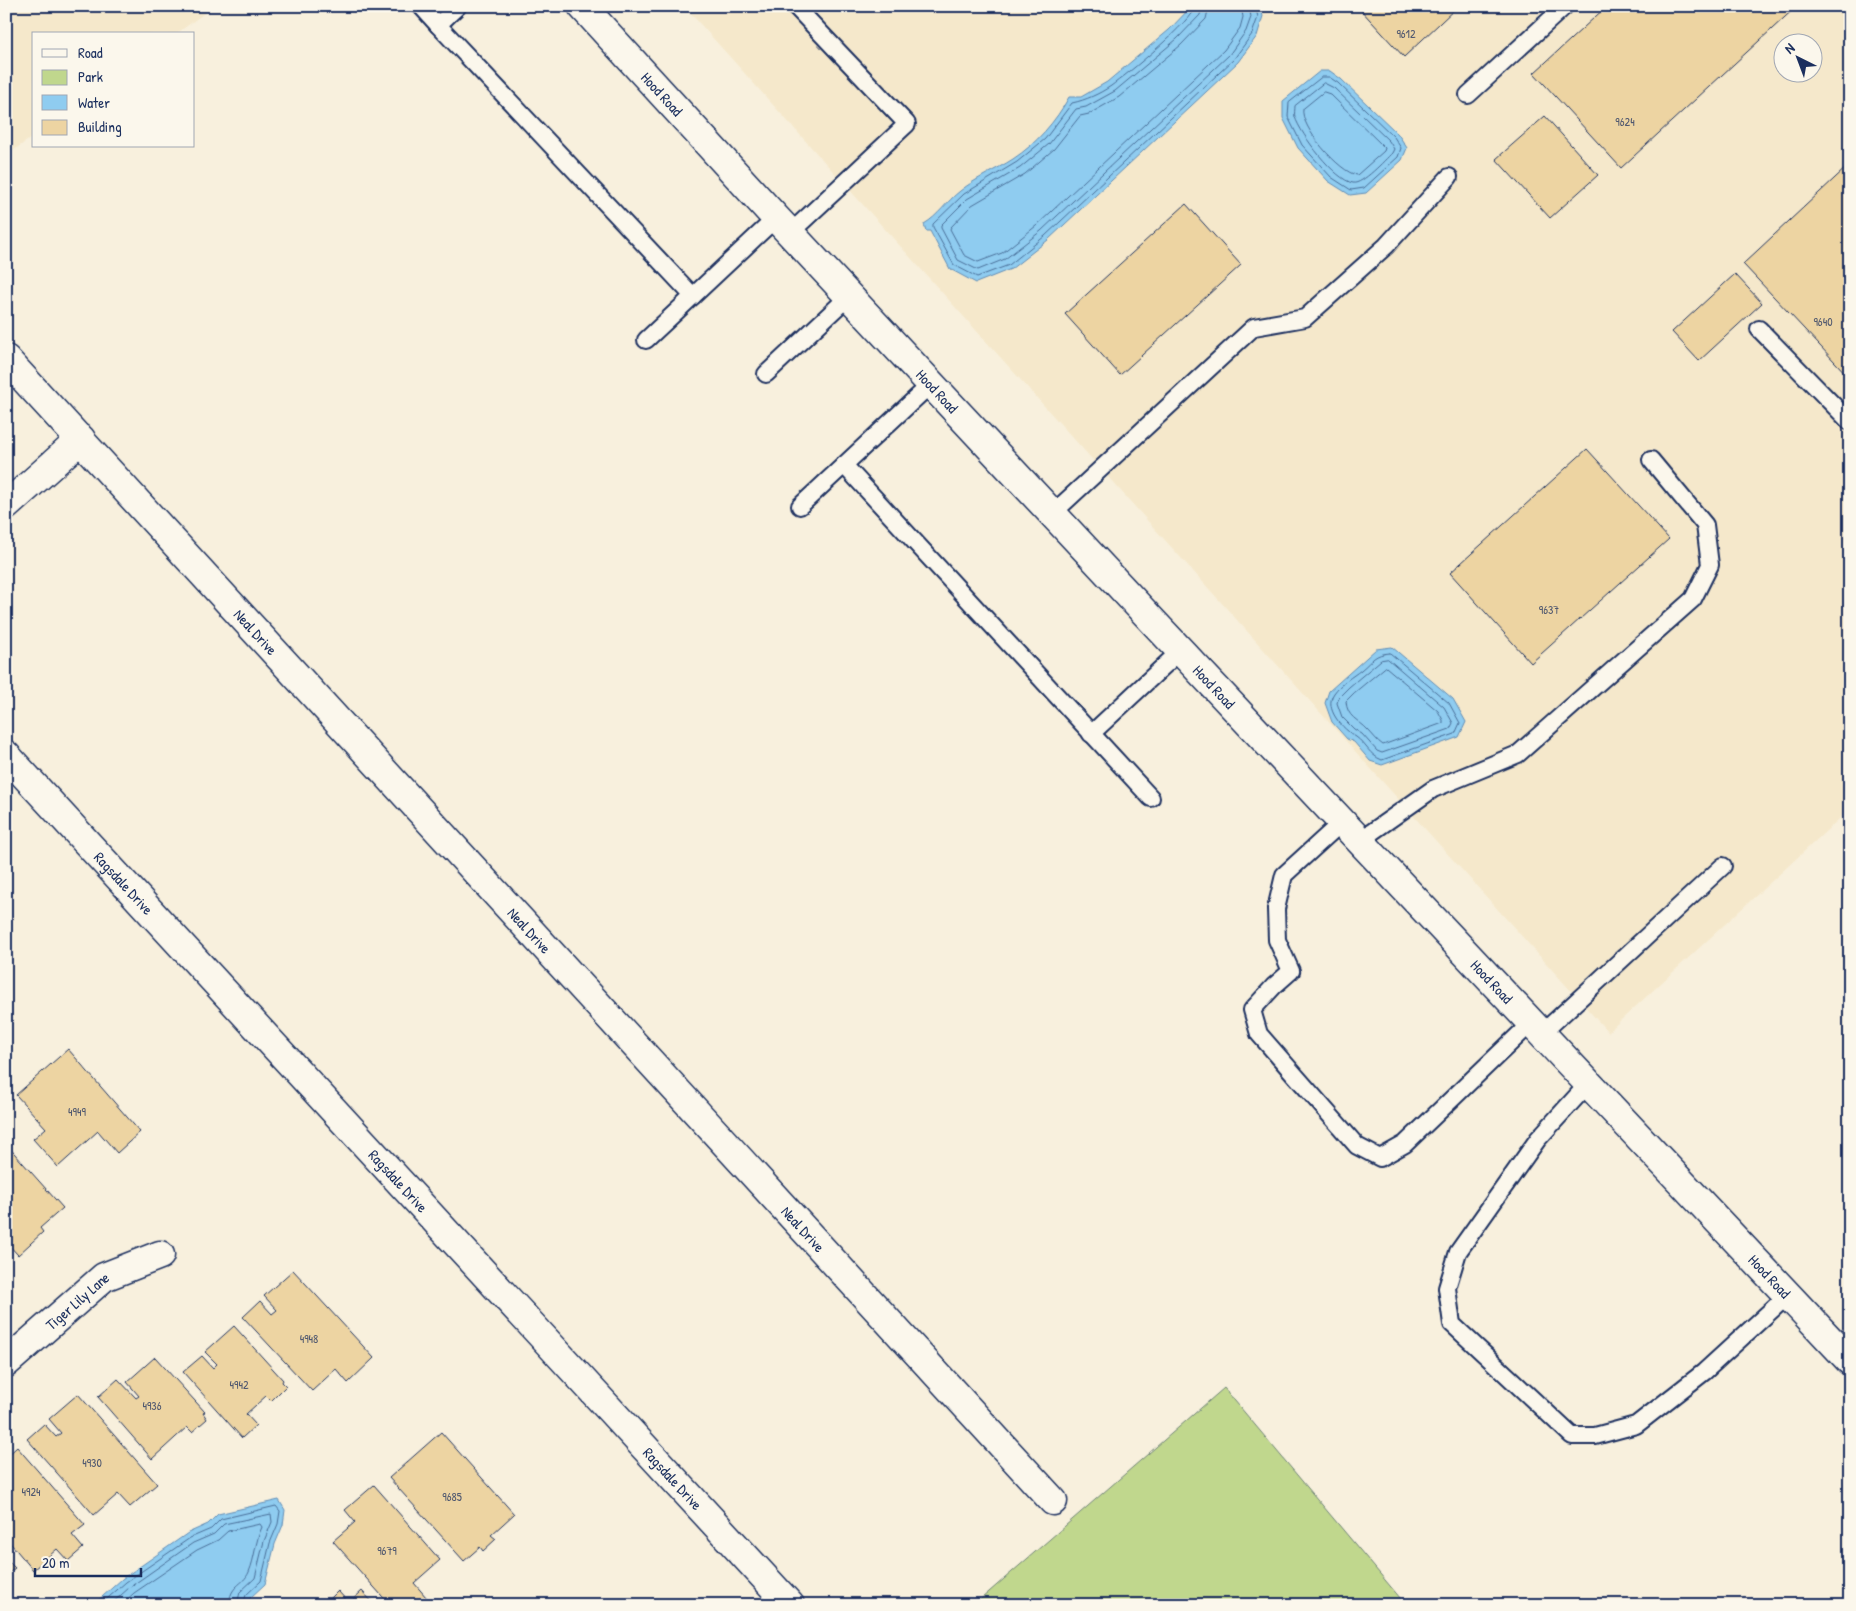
<svg xmlns="http://www.w3.org/2000/svg" width="1856" height="1611" font-family="'Patrick Hand',sans-serif">
<style>
.built{fill:#f5e8cb;fill-rule:evenodd}
.green{fill:#c0d78d;stroke:#6e8376}
.water{fill:#8fccf0;stroke:#618db6}
.lines{fill:none;stroke-linecap:round;stroke-linejoin:round}
.shore{stroke:#496e98;stroke-width:1}
.building{fill:#edd4a2;stroke:#1b2f5e}
.lane-casing{stroke:#1b2f5e;stroke-width:20}
.street-casing{stroke:#1b2f5e;stroke-width:31}
.secondary-casing{stroke:#1b2f5e;stroke-width:31}
.lane{stroke:#fbf7ec;stroke-width:16}
.street{stroke:#fbf7ec;stroke-width:28}
.secondary{stroke:#fbf7ec;stroke-width:28}
.labels{text-anchor:middle;dominant-baseline:central;stroke-width:4;stroke-linejoin:round;paint-order:stroke}
.number-label{font-size:12px;fill:#50586f}
.street-label{font-size:15px;fill:#1b2f5e;stroke:#fbf7ec}
</style>
<rect width="100%" height="100%" fill="#f8f0dd"/>
<filter id="ink" filterUnits="userSpaceOnUse"><feTurbulence type="fractalNoise" baseFrequency=".02" numOctaves="2"/><feDisplacementMap in="SourceGraphic" scale="10" xChannelSelector="R" yChannelSelector="G"/><feConvolveMatrix kernelMatrix="1 2 1 2 8 2 1 2 1" color-interpolation-filters="sRGB"/></filter>
<g filter="url(#ink)">
<!-- built -->
<g class="built">
<polygon points="6,6 214,6 176,34 34,34 34,136 14,150 6,143"/>
<path d="M 684,6 L 1850,6 L 1850,809 L 1608,1032 ZM 1784,42 L 1814,42 L 1814,72 L 1784,72 Z"/>
</g>
<!-- green -->
<polygon class="green" points="1224,1388 1406,1605 974,1605"/>
<!-- water -->
<g class="water">
<path d="M 1192,6 L 1259,6 L 1263,16 L 1257,36 L 1238,62 L 1048,240 L 1011,269 L 976,283 L 950,269 L 930,231 L 926,231 L 924,224 C 938,216 947,201 960,191 C 976,178 996,170 1013,159 C 1036,144 1056,121 1069,97 L 1081,97 L 1107,82 L 1169,30 Z"/>
<polygon points="1320,71 1330,71 1341,79 1398,134 1407,148 1402,160 1366,193 1350,195 1328,181 1298,148 1283,118 1283,101"/>
<polygon points="1392,647 1453,699 1466,722 1459,737 1382,765 1370,761 1354,742 1347,739 1332,722 1325,703 1329,691 1376,649"/>
<polygon points="279,1500 285,1510 283,1525 275,1544 265,1584 250,1598 248,1605 93,1605 122,1579 188,1533 208,1524 218,1514"/>
</g>
<g class="lines">
<!-- shore -->
<g class="shore">
<path d="M 1195,6 C 1194,20 1125,76 1111,86 C 1099,94 1086,100 1072,103 L 1045,139 L 1017,162 L 964,194 L 933,224 L 933,227 L 954,265 L 977,277 L 1009,265 L 1045,236 L 1234,59 L 1252,34 L 1258,17 L 1255,6"/>
<polyline points="1202,6 1200,15 1177,39 1115,91 1086,107 1076,109 1049,144 1020,168 967,199 941,225 941,228 958,260 978,270 1005,259 1041,231 1229,55 1246,31 1251,17 1249,6"/>
<polyline points="1209,6 1206,19 1181,45 1119,97 1089,114 1080,116 1054,149 1025,174 972,205 951,227 950,229 964,255 978,262 1002,253 1036,226 1224,50 1240,28 1243,17 1241,6"/>
<polygon points="1322,77 1329,77 1338,83 1394,137 1401,148 1398,157 1364,188 1351,190 1331,177 1302,145 1288,117 1289,103"/>
<path d="M 1324,83 L 1334,88 L 1389,141 L 1394,149 L 1392,153 C 1385,160 1362,185 1353,183 C 1335,180 1301,135 1295,117 C 1294,114 1295,109 1295,106 Z"/>
<path d="M 1324,92 L 1330,94 L 1385,148 L 1384,151 L 1357,175 C 1340,173 1299,126 1303,109 Z"/>
<path d="M 1390,653 L 1449,703 L 1460,723 L 1455,734 L 1382,760 C 1369,755 1366,744 1356,737 C 1343,729 1323,709 1334,693 C 1341,683 1352,677 1361,670 C 1373,660 1374,654 1390,653 Z"/>
<polygon points="1388,659 1444,707 1453,723 1450,729 1382,753 1377,751 1362,734 1354,729 1342,717 1337,703 1339,697 1349,687 1381,660"/>
<path d="M 1386,667 L 1438,711 L 1443,720 L 1443,723 L 1383,745 C 1377,741 1373,735 1368,730 C 1358,719 1347,718 1346,701 L 1354,693 Z"/>
<polyline points="100,1605 126,1582 190,1538 211,1529 221,1519 276,1506 280,1511 278,1524 270,1543 261,1581 246,1595 243,1605"/>
<polyline points="110,1605 130,1587 193,1543 214,1534 224,1524 271,1514 272,1522 264,1541 255,1578 240,1592 237,1605"/>
<path d="M 121,1605 L 134,1593 L 197,1550 L 218,1540 L 228,1531 L 260,1524 L 262,1527 C 255,1542 255,1558 249,1572 C 243,1586 230,1584 229,1605"/>
</g>
</g>
<!-- building -->
<g class="building">
<polygon points="1364,6 1458,6 1404,57 1360,9"/>
<polygon points="1607,6 1797,6 1621,168 1534,73"/>
<polygon points="1545,116 1598,175 1550,218 1496,159"/>
<polygon points="1850,164 1850,378 1743,264"/>
<polygon points="1186,204 1241,265 1120,375 1065,314"/>
<polygon points="1735,274 1762,303 1699,361 1672,332"/>
<polygon points="1587,449 1669,539 1531,663 1450,573"/>
<polygon points="68,1049 140,1132 117,1153 98,1131 58,1167 33,1139 46,1128 16,1095"/>
<polygon points="6,1144 63,1208 40,1228 43,1232 18,1255 6,1242"/>
<polygon points="293,1270 374,1358 348,1383 336,1369 312,1391 243,1317 260,1301 272,1314 277,1310 264,1296"/>
<polygon points="234,1326 283,1380 282,1382 286,1386 271,1401 266,1396 246,1414 256,1425 242,1438 183,1372 202,1356 213,1368 217,1364 205,1352"/>
<polygon points="155,1357 205,1412 203,1413 207,1419 192,1432 187,1427 152,1459 98,1397 118,1379 136,1398 139,1396 127,1382"/>
<polygon points="78,1394 157,1484 130,1507 118,1494 94,1515 27,1439 44,1424 56,1437 61,1433 49,1419"/>
<polygon points="441,1432 514,1514 491,1535 496,1539 483,1551 480,1547 464,1561 389,1478"/>
<polygon points="17,1447 85,1525 72,1535 83,1548 68,1561 57,1549 33,1570 6,1538 6,1457"/>
<polygon points="374,1485 440,1560 414,1583 433,1605 390,1605 333,1541 355,1522 345,1510"/>
<polygon points="6,1559 15,1568 6,1575"/>
<polygon points="338,1591 349,1603 362,1591 375,1605 324,1605"/>
</g>
<g class="lines">
<defs>
<g id="lane">
<polyline points="421,6 438,25 458,6"/>
<polyline points="438,25 693,296 776,218"/>
<polyline points="1468,95 1565,6"/>
<polyline points="790,233 907,124 795,6"/>
<polyline points="1759,329 1850,422"/>
<polyline points="646,340 693,296"/>
<polyline points="766,374 849,296"/>
<polyline points="844,465 1151,798"/>
<polyline points="800,506 931,384"/>
<polyline points="1053,513 1254,327 1305,318 1386,246 1449,177"/>
<polyline points="1091,734 1181,650"/>
<polyline points="1342,822 1284,875 1276,909 1277,940 1291,971 1274,986 1252,1010 1259,1034 1357,1146 1380,1158 1405,1144 1531,1023"/>
<polyline points="1359,841 1433,789 1518,754 1693,599 1710,565 1705,525 1651,460"/>
<polyline points="1541,1034 1723,866"/>
<polyline points="1588,1084 1538,1139 1458,1252 1447,1288 1452,1324 1572,1436 1595,1436 1636,1425 1704,1372 1787,1296"/>
</g>
<g id="street">
<path id="s1" d="M 6,359 L 1053,1501"/>
<polyline points="6,506 81,439"/>
<path id="s2" d="M 6,755 L 790,1605"/>
<path id="s3" d="M 6,1363 L 104,1277 L 160,1255"/>
</g>
<g id="secondary">
<path id="s4" d="M 582,6 L 776,218 L 1146,614 L 1850,1361"/>
</g>
</defs>
<!-- lane casing -->
<use href="#lane" class="lane-casing"/>
<!-- street casing -->
<use href="#street" class="street-casing"/>
<!-- secondary casing -->
<use href="#secondary" class="secondary-casing"/>
<!-- lane -->
<use href="#lane" class="lane"/>
<!-- street -->
<use href="#street" class="street"/>
<!-- secondary -->
<use href="#secondary" class="secondary"/>
</g>
</g>
<g class="labels">
<!-- number labels -->
<g class="number-label">
<text x="1406" y="33">9612</text>
<text x="1625" y="121">9624</text>
<text x="1823" y="321">9640</text>
<text x="1549" y="609">9637</text>
<text x="77" y="1111">4949</text>
<text x="309" y="1338">4948</text>
<text x="239" y="1384">4942</text>
<text x="152" y="1405">4936</text>
<text x="92" y="1462">4930</text>
<text x="31" y="1491">4924</text>
<text x="452" y="1496">9685</text>
<text x="387" y="1550">9679</text>
</g>
<!-- street labels -->
<g class="street-label">
<text stroke="none"><textPath href="#s4" startOffset="119">Hood Road</textPath></text>
<text stroke="none"><textPath href="#s4" startOffset="524">Hood Road</textPath></text>
<text stroke="none"><textPath href="#s1" startOffset="370">Neal Drive</textPath></text>
<text stroke="none"><textPath href="#s4" startOffset="929">Hood Road</textPath></text>
<text stroke="none"><textPath href="#s2" startOffset="174">Ragsdale Drive</textPath></text>
<text stroke="none"><textPath href="#s1" startOffset="775">Neal Drive</textPath></text>
<text stroke="none"><textPath href="#s4" startOffset="1334">Hood Road</textPath></text>
<text stroke="none"><textPath href="#s2" startOffset="579">Ragsdale Drive</textPath></text>
<text stroke="none"><textPath href="#s1" startOffset="1180">Neal Drive</textPath></text>
<text stroke="none"><textPath href="#s4" startOffset="1739">Hood Road</textPath></text>
<text stroke="none"><textPath href="#s3" startOffset="95">Tiger Lily Lane</textPath></text>
<text stroke="none"><textPath href="#s2" startOffset="984">Ragsdale Drive</textPath></text>
</g>
</g>
<!-- margin -->
<rect width="1856" height="1611" fill="none" stroke="#fbf7ec" stroke-width="25"/>
<rect x="12" y="12" width="1831" height="1586" fill="none" stroke="#1b2f5e" stroke-width="2" filter="url(#ink)"/>
<!-- legend -->
<rect x="32" y="32" width="162" height="115" fill="#fbf7ec" stroke="#a1a7b3"/>
<rect x="42" y="49" width="25" height="8" fill="#fbf7ec" stroke="#a1a7b3"/>
<text x="78" y="58" font-size="15" fill="#1b2f5e">Road</text>
<rect x="42" y="70" width="25" height="15" fill="#c0d78d" stroke="#a1a7b3"/>
<text x="78" y="82" font-size="15" fill="#1b2f5e">Park</text>
<rect x="42" y="95" width="25" height="15" fill="#8fccf0" stroke="#a1a7b3"/>
<text x="78" y="108" font-size="15" fill="#1b2f5e">Water</text>
<rect x="42" y="120" width="25" height="15" fill="#edd4a2" stroke="#a1a7b3"/>
<text x="78" y="132" font-size="15" fill="#1b2f5e">Building</text>
<!-- north arrow -->
<g transform="translate(1798 58) rotate(318)"><circle r="24" fill="#fbf7ec" stroke="#a1a7b3"/>
<path d="M0-4L9 19L0 12L-9 19Z" fill="#1b2f5e"/>
<text y="-8" font-size="14" font-weight="bold" text-anchor="middle" fill="#1b2f5e">N</text>
</g>
<!-- scale -->
<path d="M35 1568v8h106v-8" fill="none" stroke="#1b2f5e" stroke-width="2.5"/>
<text x="42" y="1568" font-size="15" fill="#1b2f5e" stroke="#fbf7ec" stroke-width="4" paint-order="stroke">20 m</text>
</svg>
